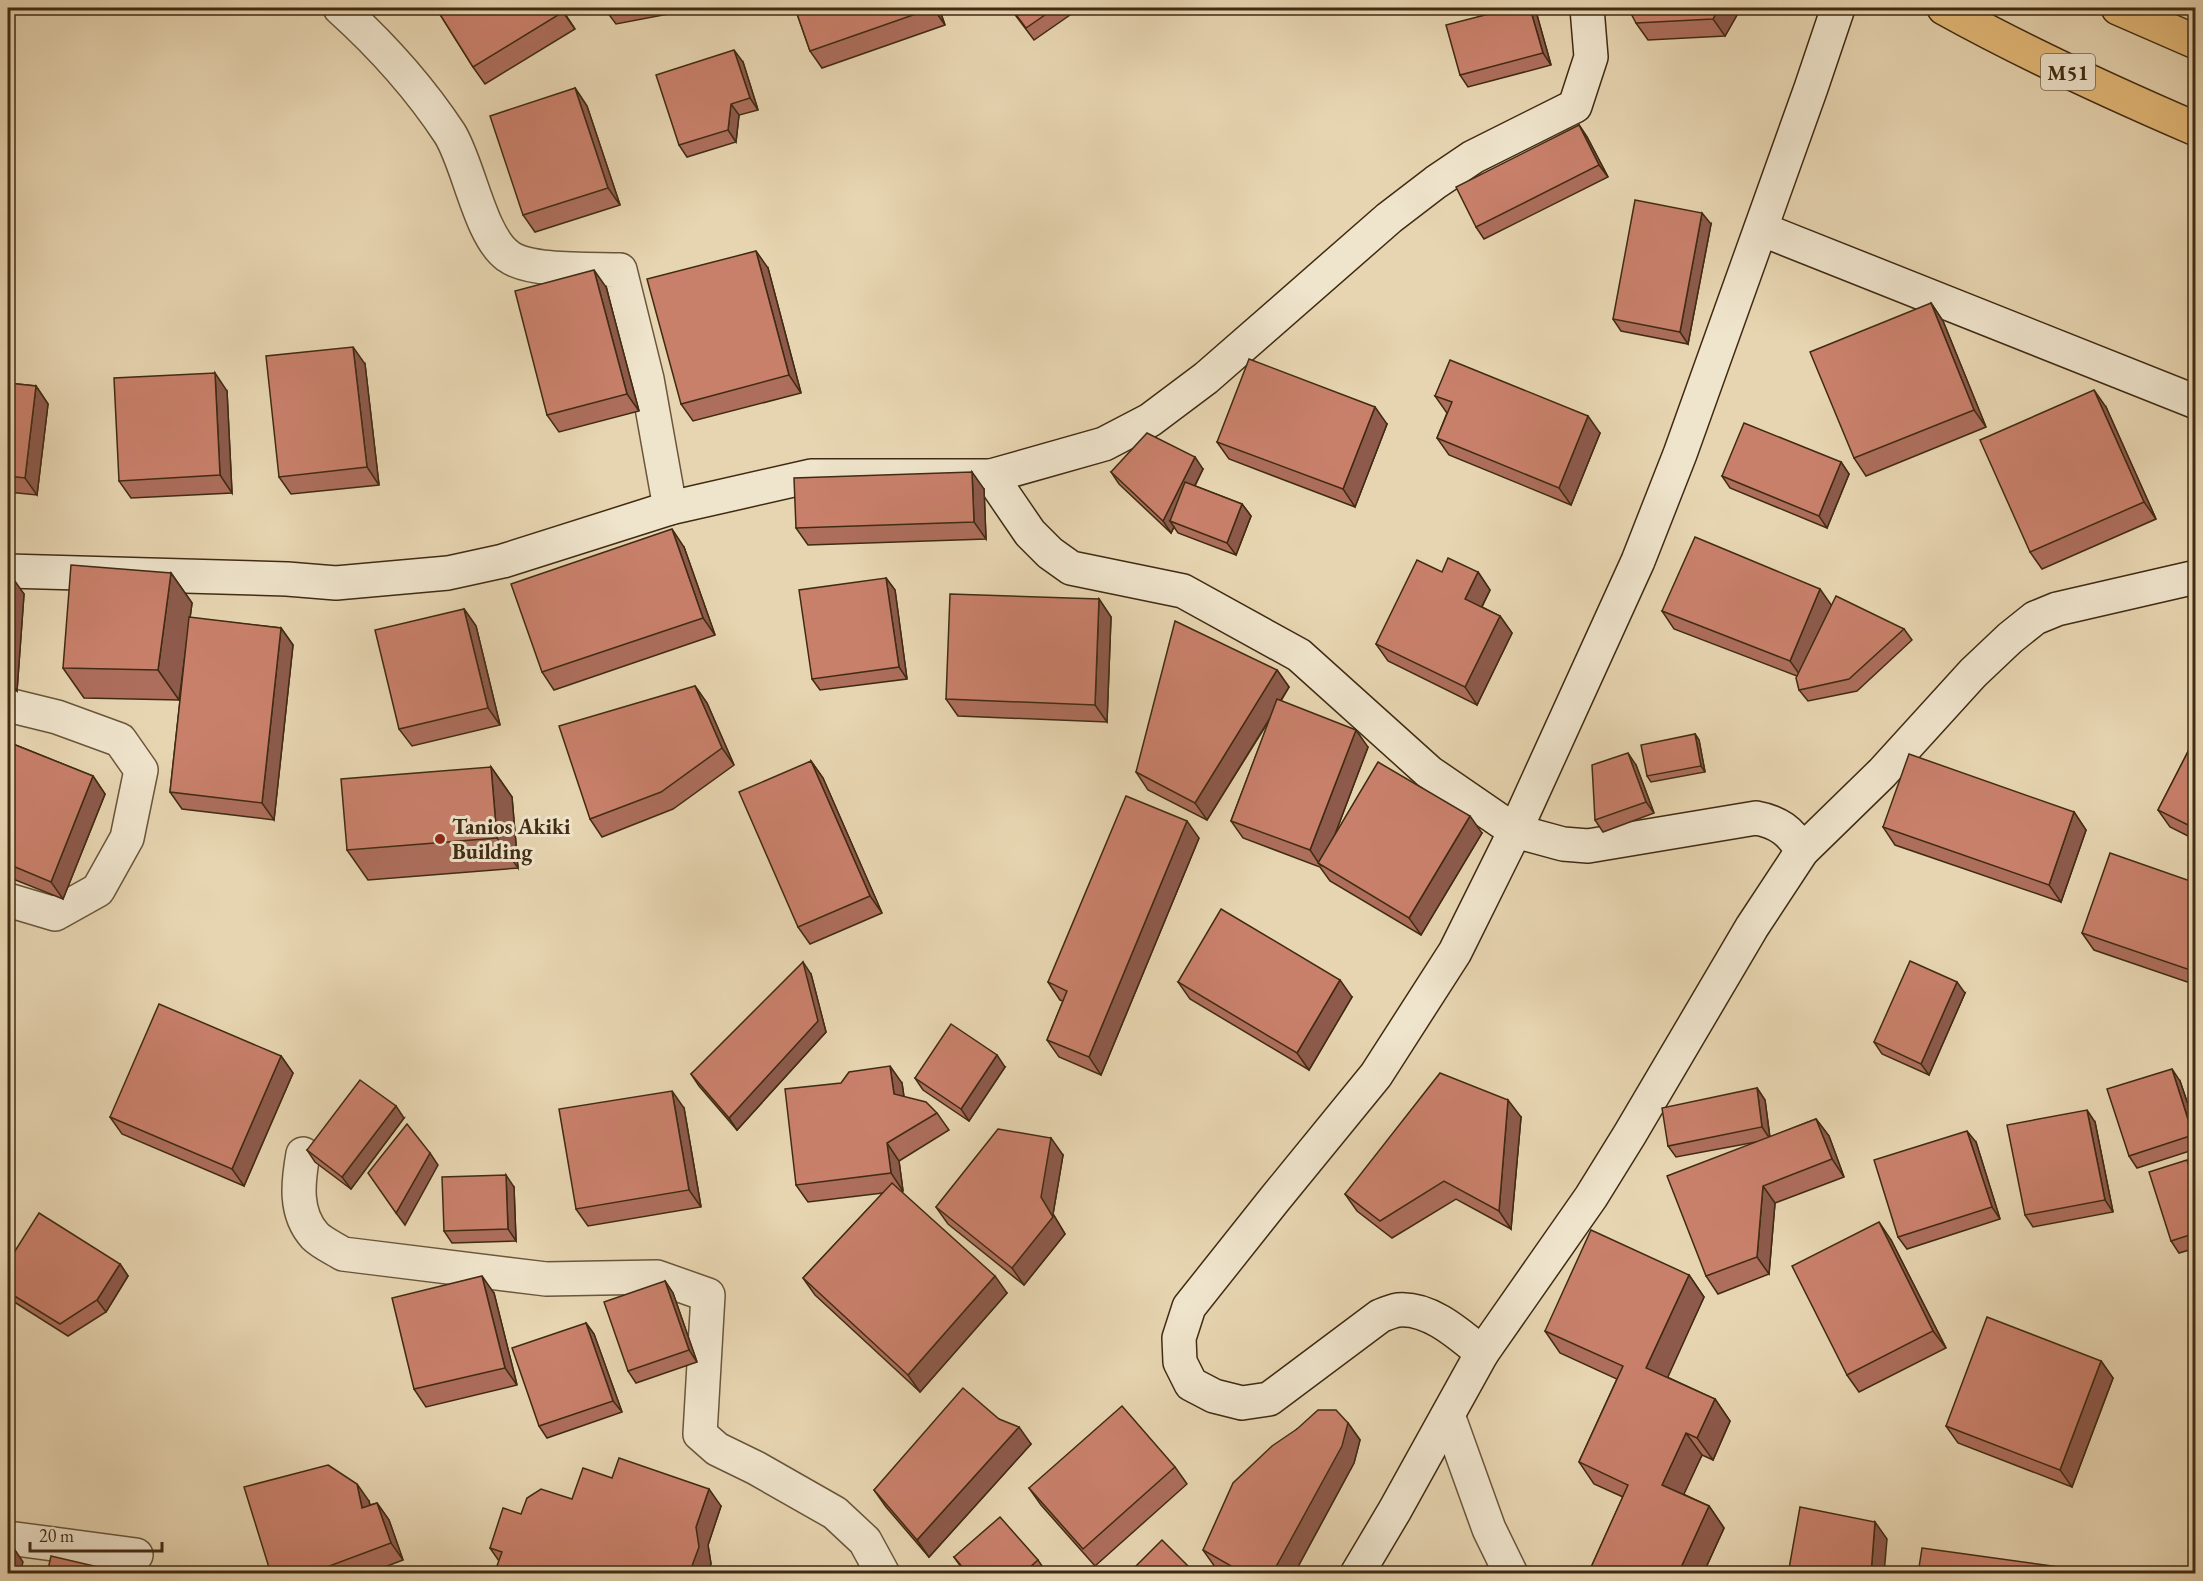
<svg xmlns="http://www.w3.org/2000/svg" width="2203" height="1581" font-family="'EB Garamond',serif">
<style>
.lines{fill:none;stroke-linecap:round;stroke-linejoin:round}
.street-casing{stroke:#6a563a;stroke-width:36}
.secondary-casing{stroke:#402b12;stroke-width:36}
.highway-casing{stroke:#402b12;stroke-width:36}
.street{stroke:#efe4cc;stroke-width:33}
.secondary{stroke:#efe4cc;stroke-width:33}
.highway{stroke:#e4ba78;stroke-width:33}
.wall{fill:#ad6e5c;stroke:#402b12;stroke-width:1.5}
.shaded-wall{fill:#8d5a4b;stroke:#402b12;stroke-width:1.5}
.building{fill:#c9806b;stroke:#402b12;stroke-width:1.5}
.poi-dot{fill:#8f2418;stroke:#efe4cc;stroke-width:2}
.labels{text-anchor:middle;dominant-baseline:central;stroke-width:6;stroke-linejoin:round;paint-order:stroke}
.shield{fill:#efe4cc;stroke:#74624a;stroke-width:1.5}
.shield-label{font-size:21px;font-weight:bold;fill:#402b12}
.poi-label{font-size:22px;font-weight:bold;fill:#402b12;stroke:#efe4cc;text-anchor:start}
</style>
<rect width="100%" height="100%" fill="#e7d5b1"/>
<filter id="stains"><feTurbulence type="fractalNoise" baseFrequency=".00333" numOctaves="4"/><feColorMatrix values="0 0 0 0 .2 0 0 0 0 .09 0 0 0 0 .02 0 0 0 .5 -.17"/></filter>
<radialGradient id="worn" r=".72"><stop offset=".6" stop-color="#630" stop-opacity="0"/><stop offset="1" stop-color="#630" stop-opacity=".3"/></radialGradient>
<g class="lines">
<defs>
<g id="street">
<path d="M 340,8 C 381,45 419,87 450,134 C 469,165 480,236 508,256 C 529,272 592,269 620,270 L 647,379 L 670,508"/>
<polyline points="8,705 57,717 120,740 141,770 127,838 98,890 55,914 8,900"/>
<path d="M 303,1154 C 298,1182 294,1213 315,1236 C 322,1243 335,1249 343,1254 L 546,1279 L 657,1277 L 708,1295 L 700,1434 L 717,1449 L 756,1468 L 835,1513 L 865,1541 L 883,1574"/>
<polyline points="1448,1415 1489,1529 1511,1574"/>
<polyline points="8,1538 136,1555"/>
</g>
<g id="secondary">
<polyline points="1761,229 2196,402"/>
<path d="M 991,476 L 1030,533 L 1050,553 L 1071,568 L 1183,591 L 1299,655 L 1429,772 L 1515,831 L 1563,844 L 1588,846 L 1756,818 C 1778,822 1791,831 1802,851"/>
<polyline points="8,571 287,579 336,583 448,573 503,561 670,508 811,476 991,476 1104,444 1150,420 1206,378 1389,218 1436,182 1473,157 1575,106 1591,57 1587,8"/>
<path d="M 1482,1353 C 1459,1334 1429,1307 1398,1310 C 1392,1311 1385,1314 1380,1316 L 1269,1399 L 1242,1403 L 1214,1396 L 1191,1384 L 1180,1362 L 1179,1338 L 1189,1307 L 1274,1200 L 1376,1075 L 1455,952 L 1515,831 L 1638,561 L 1680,454 L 1811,88 L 1838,8"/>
<polyline points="1357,1574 1395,1510 1482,1353 1591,1197 1630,1134 1752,927 1802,851 1882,773 1973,673 2010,638 2035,618 2057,609 2196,577"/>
</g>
<g id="highway">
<path d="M 1944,8 C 2025,53 2110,92 2196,129"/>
<polyline points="2118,8 2196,42"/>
</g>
</defs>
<!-- street casing -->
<use href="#street" class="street-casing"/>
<!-- secondary casing -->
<use href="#secondary" class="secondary-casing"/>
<!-- highway casing -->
<use href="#highway" class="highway-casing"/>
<!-- street -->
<use href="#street" class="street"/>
<!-- secondary -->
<use href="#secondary" class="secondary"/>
<!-- highway -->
<use href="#highway" class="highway"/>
</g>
<!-- wall -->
<g class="wall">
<polygon points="436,8 561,8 575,29 485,84 473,67"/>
<polygon points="604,8 700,8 616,24"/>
<polygon points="795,8 939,8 945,25 822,68 810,51"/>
<polygon points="1010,8 1080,8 1034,40"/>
<polygon points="1741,8 1725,36 1648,40 1636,23"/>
<polygon points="1537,15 1551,65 1468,87 1460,75"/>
<polygon points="743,62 758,110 739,115 736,142 687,157 679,145"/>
<polygon points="575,88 587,106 620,205 535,232 523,215"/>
<polygon points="1579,125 1587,137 1608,177 1484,239 1476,227"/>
<polygon points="1711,224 1688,344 1621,331 1613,319"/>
<polygon points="768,268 801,393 693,421 681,404"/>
<polygon points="606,287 639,411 559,432 547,415"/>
<polygon points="1931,303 1943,321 1986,427 1866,476 1854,458"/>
<polygon points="365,364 379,485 291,494 279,477"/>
<polygon points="8,383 36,386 48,404 37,495 8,492"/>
<polygon points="227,391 232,493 131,498 119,481"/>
<polygon points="1435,396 1600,433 1571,505 1449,455 1437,438 1447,413"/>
<polygon points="2106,407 2156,519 2042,569 2030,552"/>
<polygon points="1387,424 1355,507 1229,459 1217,442"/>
<polygon points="1841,462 1849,474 1827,528 1730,488 1722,476"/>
<polygon points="1203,469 1195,486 1242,504 1251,516 1236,555 1178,533 1174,527 1171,533 1119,484 1111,472"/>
<polygon points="984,489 986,539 808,545 796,528"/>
<polygon points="684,547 715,635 554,690 542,672"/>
<polygon points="1442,572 1478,572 1490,590 1482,607 1500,616 1512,633 1477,705 1388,661 1376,644"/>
<polygon points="171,573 192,603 190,618 281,628 293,645 274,820 182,809 170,792 186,646 179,700 84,698 63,668"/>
<polygon points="8,576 24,594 17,691 8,690"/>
<polygon points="886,578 895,590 907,679 820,690 812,679"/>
<polygon points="1099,599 1111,617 1107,722 958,716 946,699"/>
<polygon points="1832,605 1904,629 1912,640 1857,691 1808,701 1799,690 1797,676 1674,629 1662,611"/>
<polygon points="464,609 476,626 500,725 412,746 399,729"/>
<polygon points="1277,670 1289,687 1281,701 1368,747 1334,837 1482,833 1421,935 1330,881 1320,867 1243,838 1231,821 1270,719 1207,820 1148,790 1136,772"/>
<polygon points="695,686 707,703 734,765 673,809 602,837 590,819"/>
<polygon points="1695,734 1699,740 1705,772 1651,782 1647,776"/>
<polygon points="2196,736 2196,840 2170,827 2158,810"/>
<polygon points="8,742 93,776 105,794 63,899 8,877"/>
<polygon points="811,761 823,778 882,913 810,944 798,927"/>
<polygon points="1636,765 1654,813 1603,832 1595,820"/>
<polygon points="491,767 512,797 518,868 368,880 347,850"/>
<polygon points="2074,812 2086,830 2061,902 1895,845 1883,827"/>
<polygon points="1199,838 1101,1075 1059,1057 1047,1040 1063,1001 1060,1000 1048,982"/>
<polygon points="2196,883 2196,985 2094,950 2082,933"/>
<polygon points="811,974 826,1032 737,1130 699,1086 691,1074"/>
<polygon points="1178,982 1352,997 1309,1070 1190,999"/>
<polygon points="1965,993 1929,1075 1882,1054 1874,1042"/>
<polygon points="281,1056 293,1073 244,1186 122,1134 110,1117"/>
<polygon points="1005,1067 969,1121 923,1090 915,1078"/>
<polygon points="2180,1081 2196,1128 2196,1149 2137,1168 2129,1156"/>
<polygon points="902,1083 904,1097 937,1113 949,1130 899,1161 903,1191 900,1191 1007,1293 920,1392 815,1295 803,1278 883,1193 808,1202 796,1185"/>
<polygon points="1757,1088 1765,1100 1770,1137 1816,1119 1829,1136 1844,1177 1775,1203 1769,1274 1718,1294 1706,1276 1756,1142 1676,1157 1668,1146"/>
<polygon points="684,1108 701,1207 588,1226 576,1209"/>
<polygon points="1521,1117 1511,1229 1456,1199 1392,1238 1357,1211 1345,1194"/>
<polygon points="404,1118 351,1189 315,1162 307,1150"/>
<polygon points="2095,1122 2113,1212 2033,1227 2025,1215"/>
<polygon points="1976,1142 2000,1219 1907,1249 1898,1237"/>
<polygon points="1063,1155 1053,1214 1065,1234 1024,1285 948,1224 936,1207"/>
<polygon points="2195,1171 2196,1248 2179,1253 2171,1241"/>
<polygon points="514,1187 516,1241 452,1243 444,1231"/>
<polygon points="1891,1240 1946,1348 1859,1392 1847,1375"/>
<polygon points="8,1262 120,1264 128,1276 106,1312 68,1336 8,1298"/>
<polygon points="1689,1275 1704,1297 1667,1377 1715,1399 1730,1421 1713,1460 1702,1455 1683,1494 1709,1506 1724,1528 1703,1574 1588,1574 1623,1497 1594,1484 1579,1462 1617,1379 1560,1353 1545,1331"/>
<polygon points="665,1281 673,1293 697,1362 636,1383 628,1371"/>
<polygon points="494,1293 517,1385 426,1407 414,1389"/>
<polygon points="586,1323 594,1334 622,1412 547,1438 539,1426"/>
<polygon points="2101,1361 2113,1378 2072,1487 1958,1443 1946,1426"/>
<polygon points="999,1419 1031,1444 929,1557 886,1507 874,1490"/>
<polygon points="1348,1423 1360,1440 1354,1463 1294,1574 1226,1574 1215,1567 1203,1550 1297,1429"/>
<polygon points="1175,1467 1187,1484 1095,1566 1041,1505 1029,1488"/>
<polygon points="612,1478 721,1506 708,1545 711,1564 499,1561 490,1548 521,1514 572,1499"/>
<polygon points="369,1501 370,1505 377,1503 389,1520 403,1560 366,1574 271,1574"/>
<polygon points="954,1557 1038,1560 1046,1572 1044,1574 966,1574"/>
</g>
<!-- shaded-wall -->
<g class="shaded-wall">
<polygon points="560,8 561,8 575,29"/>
<polygon points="933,8 939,8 945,25"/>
<polygon points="1530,8 1532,8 1537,15 1551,65 1543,53"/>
<polygon points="1719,8 1741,8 1725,36 1713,19"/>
<polygon points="734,50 743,62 758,110 750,98"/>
<polygon points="575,88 587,106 620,205 608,188"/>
<polygon points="731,104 739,115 736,142 728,130"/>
<polygon points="1579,125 1587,137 1608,177 1599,165"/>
<polygon points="1702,213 1711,224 1688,344 1680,332"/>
<polygon points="756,251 768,268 801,393 789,375"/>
<polygon points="594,270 606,287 639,411 627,394"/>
<polygon points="1931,303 1943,321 1986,427 1974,410"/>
<polygon points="353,347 365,364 379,485 367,467"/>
<polygon points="215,373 227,391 232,493 220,475"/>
<polygon points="36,386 48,404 37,495 25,478"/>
<polygon points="2094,390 2106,407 2156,519 2144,502"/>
<polygon points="1375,407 1387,424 1355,507 1343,489"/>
<polygon points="1588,416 1600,433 1571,505 1559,488"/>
<polygon points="1195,457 1203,469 1176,523 1170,521 1174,527 1171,533 1163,521"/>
<polygon points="1841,462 1849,474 1827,528 1819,516"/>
<polygon points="972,472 984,489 986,539 974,522"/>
<polygon points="1242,504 1251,516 1236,555 1227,543"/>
<polygon points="672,529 684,547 715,635 703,618"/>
<polygon points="1478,572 1490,590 1477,616 1465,599"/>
<polygon points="171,573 192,603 179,700 158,670"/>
<polygon points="12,577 24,594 17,691 8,678 8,633"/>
<polygon points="886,578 895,590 907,679 899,667"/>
<polygon points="1820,589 1832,606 1802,678 1790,661"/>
<polygon points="1099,599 1111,617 1107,722 1095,705"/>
<polygon points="464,609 476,626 500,725 488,708"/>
<polygon points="1500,616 1512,633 1477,705 1465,687"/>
<polygon points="281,628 293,645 274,820 262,803"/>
<polygon points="1277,670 1289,687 1207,820 1195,803"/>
<polygon points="695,686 707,703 734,765 722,748"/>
<polygon points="1356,730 1368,747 1323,866 1320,865 1310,850"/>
<polygon points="1695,734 1699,740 1705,772 1701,766"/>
<polygon points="1628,753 1636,765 1654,813 1646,802"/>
<polygon points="811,761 823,778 882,913 870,896"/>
<polygon points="491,767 512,797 518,868 497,838"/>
<polygon points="93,776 105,794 63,899 51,882"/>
<polygon points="2074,812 2086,830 2061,902 2049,885"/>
<polygon points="1470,816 1482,833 1421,935 1409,918"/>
<polygon points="1187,821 1199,838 1101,1075 1089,1057"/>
<polygon points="803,962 811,974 826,1032 737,1130 729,1118"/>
<polygon points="1340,980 1352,997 1309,1070 1297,1053"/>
<polygon points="1957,982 1965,993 1929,1075 1921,1064"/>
<polygon points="997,1055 1005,1067 969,1121 961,1109"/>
<polygon points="281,1056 293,1073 244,1186 232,1169"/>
<polygon points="890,1066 902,1083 906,1111 894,1094"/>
<polygon points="2172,1069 2180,1081 2196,1128 2196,1138 2193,1135"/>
<polygon points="1757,1088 1765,1100 1770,1139 1762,1127"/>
<polygon points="672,1091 684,1108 701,1207 689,1190"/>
<polygon points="1508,1100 1521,1117 1511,1229 1499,1211"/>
<polygon points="396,1106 404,1118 351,1189 342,1177"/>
<polygon points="2087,1110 2095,1122 2113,1212 2105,1200"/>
<polygon points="1816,1119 1829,1136 1844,1177 1832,1159"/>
<polygon points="1967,1131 1976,1142 2000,1219 1992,1207"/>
<polygon points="1051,1138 1063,1155 1053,1214 1065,1234 1024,1285 1012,1268"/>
<polygon points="887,1143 899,1161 903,1191 891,1173"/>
<polygon points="8,1149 11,1154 8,1163"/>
<polygon points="430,1153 438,1165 405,1225 396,1213"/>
<polygon points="2187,1160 2196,1173 2196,1186"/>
<polygon points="506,1175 514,1187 516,1241 508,1229"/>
<polygon points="1763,1186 1775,1203 1769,1274 1757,1257"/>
<polygon points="1879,1222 1891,1240 1946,1348 1933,1331"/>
<polygon points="120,1264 128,1276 106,1312 97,1300"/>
<polygon points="1689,1275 1704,1297 1662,1390 1646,1368"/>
<polygon points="482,1276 494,1293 517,1385 505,1368"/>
<polygon points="995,1276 1007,1293 920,1392 908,1375"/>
<polygon points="665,1281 673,1293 697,1362 689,1350"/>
<polygon points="586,1323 594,1334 622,1412 613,1401"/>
<polygon points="2101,1361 2113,1378 2072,1487 2060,1470"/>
<polygon points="1715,1399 1730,1421 1713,1460 1697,1438"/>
<polygon points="1348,1423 1360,1440 1354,1463 1294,1574 1272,1574"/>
<polygon points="1019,1427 1031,1444 929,1557 917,1540"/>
<polygon points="1686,1433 1702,1455 1678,1507 1662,1485"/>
<polygon points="357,1484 369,1501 374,1525 362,1508"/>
<polygon points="709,1489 721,1506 708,1545 711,1564 707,1574 689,1574 696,1527"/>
<polygon points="377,1503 389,1520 403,1560 391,1543"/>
<polygon points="1709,1506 1724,1528 1703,1574 1678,1574"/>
<polygon points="1875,1522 1887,1539 1884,1574 1871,1574"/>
<polygon points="11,1544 23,1562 20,1574 8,1574 8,1556"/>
<polygon points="2066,1568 2070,1574 2065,1574"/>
</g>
<!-- building -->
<g class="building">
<polygon points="436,8 560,8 563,12 473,67"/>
<polygon points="795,8 933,8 810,51"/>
<polygon points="1011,8 1055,8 1026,28"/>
<polygon points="1512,8 1530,8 1543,53 1460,75 1446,25"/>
<polygon points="1628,8 1719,8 1713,19 1636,23"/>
<polygon points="734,50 750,98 731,104 728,130 679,145 656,75"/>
<polygon points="575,88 608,188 523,215 490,116"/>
<polygon points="1579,125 1599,165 1476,227 1456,187"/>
<polygon points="1635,200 1702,213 1680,332 1613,319"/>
<polygon points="756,251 789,375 681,404 647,279"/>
<polygon points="594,270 627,394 547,415 515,291"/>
<polygon points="1931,303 1974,410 1854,458 1810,352"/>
<polygon points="353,347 367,467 279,477 266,356"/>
<polygon points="1249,359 1375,407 1343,489 1217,442"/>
<polygon points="1450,360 1588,416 1559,488 1437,438 1452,402 1435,396"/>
<polygon points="215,373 220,475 119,481 114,378"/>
<polygon points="8,383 36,386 25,478 8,476"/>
<polygon points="2094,390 2144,502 2030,552 1980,440"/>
<polygon points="1744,423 1841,462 1819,516 1722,476"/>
<polygon points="1147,433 1195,457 1163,521 1111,472"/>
<polygon points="972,472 974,522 796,528 794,478"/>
<polygon points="1185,482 1242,504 1227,543 1170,521"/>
<polygon points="672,529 703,618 542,672 511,584"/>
<polygon points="1695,537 1820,589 1790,661 1662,611"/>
<polygon points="1448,558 1478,572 1465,599 1500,616 1465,687 1376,644 1417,560 1442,572"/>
<polygon points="71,565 171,573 158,670 63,668"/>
<polygon points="8,576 12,577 8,633"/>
<polygon points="886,578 899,667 812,679 799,590"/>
<polygon points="950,594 1099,599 1095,705 946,699"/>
<polygon points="1836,596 1904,629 1849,679 1799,690 1796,678"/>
<polygon points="464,609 488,708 399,729 375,630"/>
<polygon points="189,617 281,628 262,803 170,792"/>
<polygon points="1175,621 1277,670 1195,803 1136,772"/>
<polygon points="695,686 722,748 661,792 590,819 559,726"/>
<polygon points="1277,699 1356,730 1310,850 1231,821"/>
<polygon points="1695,734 1701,766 1647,776 1641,745"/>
<polygon points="2196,736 2196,829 2158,810"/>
<polygon points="8,742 93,776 51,882 8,864"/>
<polygon points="1628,753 1646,802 1595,820 1592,765"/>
<polygon points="1909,754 2074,812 2049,885 1883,827"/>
<polygon points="811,761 870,896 798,927 739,792"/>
<polygon points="1378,762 1470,816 1409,918 1318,863"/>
<polygon points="491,767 497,838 347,850 341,779"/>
<polygon points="1126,796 1187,821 1089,1057 1047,1040 1067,991 1048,982"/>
<polygon points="2110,853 2196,883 2196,972 2082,933"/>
<polygon points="1221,909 1340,980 1297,1053 1178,982"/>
<polygon points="1910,961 1957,982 1921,1064 1874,1042"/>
<polygon points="803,962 818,1021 729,1118 691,1074"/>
<polygon points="159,1004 281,1056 232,1169 110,1117"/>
<polygon points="951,1024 997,1055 961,1109 915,1078"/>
<polygon points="890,1066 894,1094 926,1102 937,1113 887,1143 891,1173 796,1185 785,1089 841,1083 849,1072"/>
<polygon points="2172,1069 2193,1135 2129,1156 2107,1089"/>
<polygon points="1440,1073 1508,1100 1499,1211 1444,1181 1380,1221 1345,1194"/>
<polygon points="360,1080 396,1106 342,1177 307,1150"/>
<polygon points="1757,1088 1762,1127 1668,1146 1662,1108"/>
<polygon points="672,1091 689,1190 576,1209 559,1109"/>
<polygon points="2087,1110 2105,1200 2025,1215 2007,1125"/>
<polygon points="1816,1119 1832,1159 1763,1186 1757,1257 1706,1276 1667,1176"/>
<polygon points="407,1124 430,1153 396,1213 368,1173"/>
<polygon points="998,1129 1051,1138 1041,1197 1053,1217 1012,1268 936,1207"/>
<polygon points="1967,1131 1992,1207 1898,1237 1874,1160"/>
<polygon points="2187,1160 2196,1186 2196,1233 2171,1241 2149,1172"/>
<polygon points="506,1175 508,1229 444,1231 442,1177"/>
<polygon points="892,1183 995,1276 908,1375 803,1278"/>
<polygon points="39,1213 120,1264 97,1300 60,1324 8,1292 8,1262"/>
<polygon points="1879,1222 1933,1331 1847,1375 1792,1266"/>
<polygon points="1591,1230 1689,1275 1646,1368 1715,1399 1697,1438 1686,1433 1662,1485 1709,1506 1678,1574 1588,1574 1628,1485 1579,1462 1623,1366 1545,1331"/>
<polygon points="482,1276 505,1368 414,1389 392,1298"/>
<polygon points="665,1281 689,1350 628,1371 604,1302"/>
<polygon points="1987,1317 2101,1361 2060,1470 1946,1426"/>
<polygon points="586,1323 613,1401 539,1426 512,1348"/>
<polygon points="963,1388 999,1419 1019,1427 917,1540 874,1490"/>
<polygon points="1122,1406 1175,1467 1083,1549 1029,1488"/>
<polygon points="1318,1410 1336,1410 1348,1423 1342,1446 1272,1574 1245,1574 1203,1550 1233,1483 1272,1446 1297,1429"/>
<polygon points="619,1458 709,1489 696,1527 699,1547 689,1574 494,1574 502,1552 490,1548 503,1508 521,1514 527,1498 541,1489 572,1499 583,1468 612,1478"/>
<polygon points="328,1465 357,1484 362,1508 377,1503 391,1543 308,1574 271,1574 244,1487"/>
<polygon points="1800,1507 1875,1522 1871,1574 1788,1574"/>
<polygon points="1000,1517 1038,1560 1022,1574 968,1574 954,1557"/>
<polygon points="1162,1540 1196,1574 1128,1574"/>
<polygon points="8,1544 11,1544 8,1556"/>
<polygon points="1922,1548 2066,1568 2065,1574 1918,1574"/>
<polygon points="51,1556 128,1574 47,1574"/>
</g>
<!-- markers -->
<circle class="poi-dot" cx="440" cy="839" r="6"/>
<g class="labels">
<!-- shield labels -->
<rect class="shield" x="2041" y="54" width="54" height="36" rx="4.5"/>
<g class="shield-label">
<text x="2068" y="72">M51</text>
</g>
<!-- poi labels -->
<g class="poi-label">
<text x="452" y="826">Tanios Akiki<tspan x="452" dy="25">Building</tspan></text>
</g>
</g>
<!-- margin -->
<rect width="2203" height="1581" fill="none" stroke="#e7d5b1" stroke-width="30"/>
<rect x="9" y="9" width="2185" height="1563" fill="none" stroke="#402b12" stroke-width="3"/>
<rect x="15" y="15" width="2173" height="1551" fill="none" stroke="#402b12" stroke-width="1.5"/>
<!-- scale -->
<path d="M30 1542v9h132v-9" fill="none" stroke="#402b12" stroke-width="3"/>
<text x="39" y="1542" font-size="18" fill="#402b12" stroke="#efe4cc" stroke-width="4.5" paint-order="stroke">20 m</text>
<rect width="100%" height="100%" filter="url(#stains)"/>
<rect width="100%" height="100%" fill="url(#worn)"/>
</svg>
